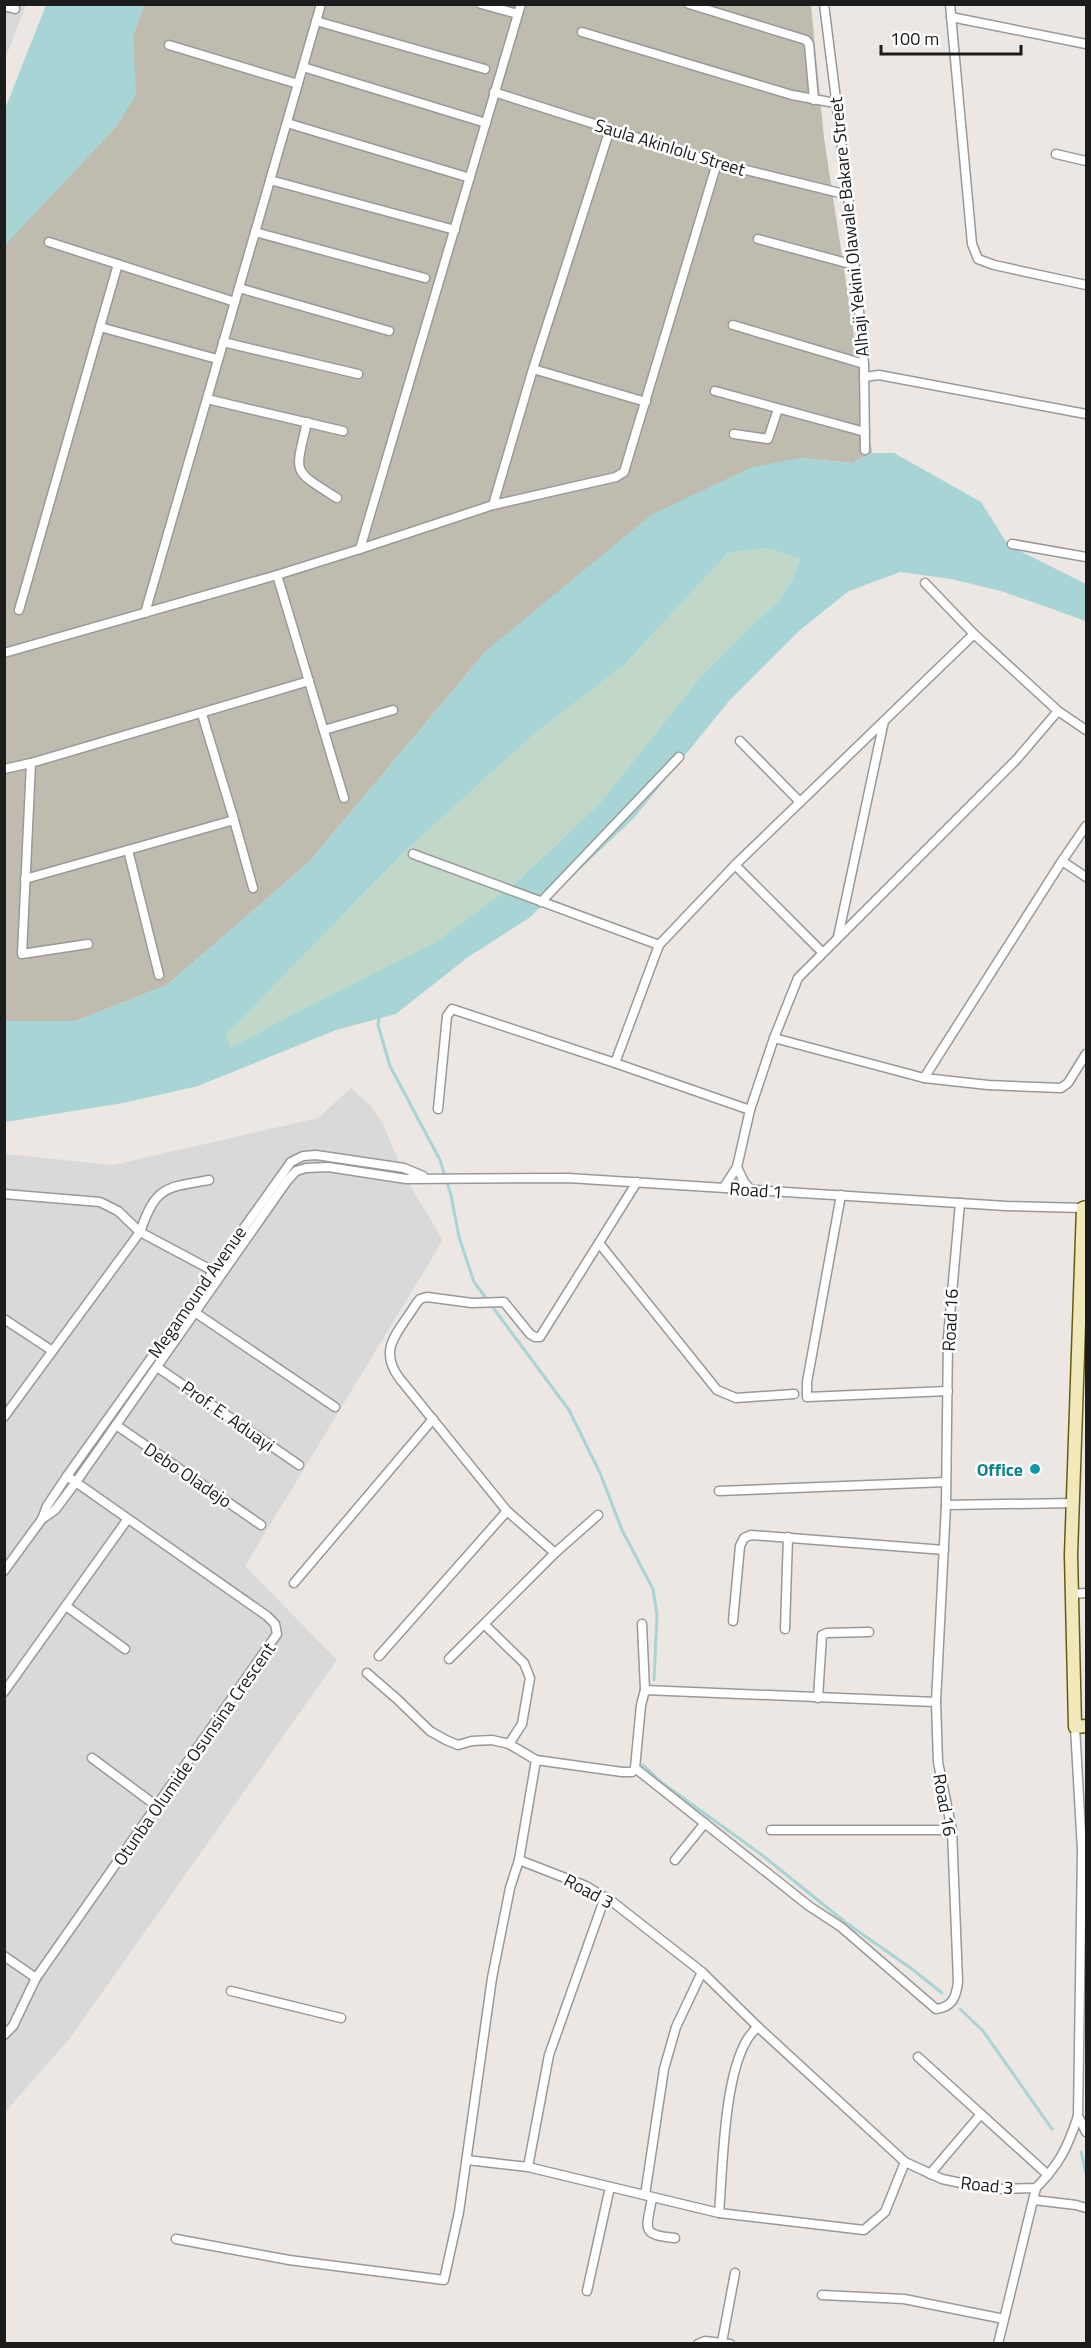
<svg xmlns="http://www.w3.org/2000/svg" width="1091" height="2348" font-family="'Titillium Web',sans-serif">
<style>
.residential{fill:#dad9d9}
.construction{fill:#bfbcaf}
.wetland{fill:#c1d8c9}
.water{fill:#a7d4d5;fill-rule:evenodd}
.lines{fill:none;stroke-linecap:round;stroke-linejoin:round}
.stream{stroke:#a7d4d5;stroke-width:3}
.street-casing{stroke:#999;stroke-width:11}
.secondary-casing{stroke:#645d11;stroke-width:15}
.street{stroke:#fff;stroke-width:8}
.secondary{stroke:#f1e9bb;stroke-width:12}
.culture-dot{fill:#0f9aa8;stroke:#fff;stroke-width:2}
.labels{text-anchor:middle;dominant-baseline:central;stroke-width:5;stroke-linejoin:round;paint-order:stroke}
.street-label{font-size:18px;fill:#1c1c1c;stroke:#fff}
.culture-label{font-size:18px;font-weight:bold;fill:#0d838f;stroke:#fff;text-anchor:end}
</style>
<rect width="100%" height="100%" fill="#ece7e2"/>
<!-- residential -->
<g class="residential">
<polygon points="5,5 26,5 5,59"/>
<polygon points="351,1088 371,1106 383,1124 406,1179 443,1240 245,1566 337,1660 70,2038 6,2111 5,2116 5,1154 113,1165 318,1118"/>
</g>
<!-- construction -->
<polygon class="construction" points="144,5 811,5 824,138 872,453 852,463 800,458 486,651 309,862 167,985 76,1021 5,1021 4,245 116,127 135,96 133,36"/>
<!-- wetland -->
<polygon class="wetland" points="767,548 800,559 793,578 779,600 702,675 600,803 517,882 435,944 293,1014 231,1049 226,1035 404,852 533,735 625,664 728,553"/>
<!-- water -->
<g class="water">
<polygon points="46,5 144,5 133,36 136,95 116,127 5,245 5,109"/>
<path d="M 872,453 L 894,453 L 981,502 L 1008,545 L 1086,584 L 1086,621 L 1001,591 L 951,579 L 900,572 L 849,591 L 800,630 L 729,701 L 634,818 L 529,918 L 468,957 L 396,1014 L 336,1030 L 198,1086 L 123,1103 L 5,1122 L 5,1021 L 76,1021 L 167,985 L 309,862 L 486,651 L 651,515 L 752,467 L 800,458 L 852,463 ZM 767,548 L 800,559 L 793,578 L 779,600 L 702,675 L 600,803 L 517,882 L 435,943 L 293,1014 L 231,1048 L 226,1035 L 404,852 L 533,735 L 625,664 L 728,553 Z"/>
</g>
<g class="lines">
<!-- stream -->
<g class="stream">
<polyline points="379,1017 378,1025 390,1066 440,1160 451,1195 459,1237 474,1282 569,1410 600,1473 622,1530 653,1589 657,1615 654,1680"/>
<polyline points="643,1765 661,1782 762,1855 845,1922 912,1969 942,1993"/>
<polyline points="960,2009 983,2031 1052,2129"/>
<polyline points="1081,2152 1086,2173"/>
</g>
<defs>
<g id="street">
<polyline points="481,4 518,14"/>
<polyline points="689,4 806,40 809,44 814,100"/>
<polyline points="824,4 848,195 864,364 865,450"/>
<polyline points="950,4 972,244 978,259 994,265 1086,285"/>
<polyline points="4,6 15,9"/>
<polyline points="951,17 1086,44"/>
<polyline points="316,21 485,69"/>
<polyline points="582,32 792,95 835,103"/>
<polyline points="169,45 298,84"/>
<polyline points="303,67 486,123"/>
<polyline points="494,92 717,163 848,195"/>
<polyline points="287,123 470,178"/>
<polyline points="1056,154 1086,161"/>
<polyline points="270,180 455,230"/>
<polyline points="255,232 425,278"/>
<polyline points="758,239 854,265"/>
<polyline points="49,242 235,302"/>
<polyline points="239,288 389,331"/>
<polyline points="733,325 864,364"/>
<polyline points="100,327 217,359"/>
<polyline points="223,342 358,374"/>
<polyline points="533,369 646,402"/>
<polyline points="864,377 879,375 1086,414"/>
<polyline points="715,391 865,432"/>
<polyline points="207,399 343,431"/>
<path d="M 307,422 C 295,475 291,469 337,498"/>
<polyline points="734,434 768,439 778,409"/>
<polyline points="493,505 533,369 610,129"/>
<polyline points="1012,544 1086,557"/>
<polyline points="360,549 493,505 616,477 624,472 717,163"/>
<polyline points="277,575 344,798"/>
<polyline points="19,610 118,264"/>
<polyline points="145,613 321,4"/>
<polyline points="4,653 277,575 360,549 521,4"/>
<polyline points="1058,711 1086,730"/>
<polyline points="324,730 393,710"/>
<polyline points="740,741 800,802"/>
<polyline points="4,769 31,763"/>
<polyline points="234,820 253,888"/>
<polyline points="128,850 159,975"/>
<polyline points="413,854 659,945"/>
<polyline points="1062,861 1086,826"/>
<polyline points="735,865 822,952"/>
<polyline points="25,879 234,820 202,714"/>
<polyline points="541,902 679,757"/>
<polyline points="838,937 884,721"/>
<polyline points="88,944 22,954 31,763 309,681"/>
<polyline points="774,1038 924,1078 1062,861 1086,877"/>
<polyline points="924,1078 988,1085 1061,1088 1068,1083 1086,1054"/>
<polyline points="438,1109 447,1016 452,1009 615,1063"/>
<polyline points="750,1110 615,1063 659,945 735,865 974,634"/>
<polyline points="737,1167 744,1182 751,1190"/>
<polyline points="724,1187 737,1167 750,1110 774,1038 798,978 1017,759 1058,711 974,634 925,583"/>
<polyline points="4,1194 100,1202 118,1211 140,1232 217,1273"/>
<polyline points="841,1195 807,1382 807,1397 948,1391"/>
<polyline points="599,1243 717,1390 736,1398 794,1394"/>
<polyline points="196,1313 335,1407"/>
<polyline points="4,1319 51,1350"/>
<polyline points="157,1367 299,1465"/>
<path d="M 4,1417 L 140,1232 C 156,1187 163,1188 209,1180"/>
<polyline points="116,1425 261,1525"/>
<polyline points="719,1491 946,1482"/>
<polyline points="946,1505 1072,1503"/>
<polyline points="42,1519 55,1510 76,1482 287,1181 296,1171 306,1168 328,1167 406,1179 568,1178 1006,1206 1083,1208"/>
<polyline points="555,1553 598,1515"/>
<polyline points="4,1571 42,1519 47,1506 67,1476 291,1162 303,1156 316,1155 404,1168 423,1176"/>
<polyline points="294,1583 433,1419"/>
<polyline points="1071,1594 1086,1593"/>
<polyline points="66,1606 125,1649"/>
<polyline points="733,1621 740,1546 744,1538 751,1535 944,1550"/>
<polyline points="642,1624 645,1690"/>
<polyline points="485,1625 524,1663 530,1678 522,1724 509,1744"/>
<polyline points="785,1629 788,1537"/>
<polyline points="379,1656 507,1511"/>
<path d="M 449,1659 L 555,1553 L 507,1511 L 400,1379 C 377,1349 398,1333 416,1304 L 420,1299 L 427,1297 L 472,1303 L 504,1302 L 530,1334 L 535,1337 L 540,1337 L 637,1182"/>
<polyline points="367,1673 397,1699 430,1731 446,1740 458,1745 472,1741 492,1740 509,1744 536,1760 622,1772 632,1772 635,1768 641,1705 645,1690 936,1702"/>
<polyline points="4,1692 127,1520"/>
<polyline points="818,1698 822,1635 827,1633 869,1632"/>
<polyline points="92,1758 158,1807"/>
<path d="M 536,1760 L 519,1860 L 586,1886 L 614,1903 L 702,1972 L 758,2027 L 905,2162 L 942,2179 L 961,2183 L 998,2189 L 1036,2188 C 1060,2163 1067,2149 1078,2116 L 1082,1850 L 1075,1727"/>
<path d="M 635,1768 L 809,1906 L 841,1927 L 936,2009 C 952,2007 956,1998 958,1982 L 952,1830 L 938,1762 L 936,1702 L 946,1505 L 948,1338 L 960,1203"/>
<polyline points="771,1830 952,1830"/>
<polyline points="675,1860 705,1823"/>
<polyline points="605,1897 549,2055 528,2167 719,2213 864,2230 885,2212 905,2162"/>
<polyline points="4,1956 36,1978"/>
<polyline points="231,1991 341,2018"/>
<polyline points="4,2035 13,2026 36,1978 277,1634 275,1624 267,1616 67,1476"/>
<polyline points="918,2057 1048,2175"/>
<polyline points="1078,2116 1086,2132"/>
<polyline points="467,2160 528,2167"/>
<polyline points="930,2174 981,2114"/>
<polyline points="645,2195 664,2069 676,2027 702,1972"/>
<path d="M 652,2198 C 647,2228 639,2235 675,2238"/>
<polyline points="1034,2200 1076,2205 1086,2208"/>
<path d="M 719,2213 C 723,2169 723,2053 758,2027"/>
<polyline points="176,2239 289,2260 444,2280 459,2212 492,1978 510,1888 519,1860"/>
<polyline points="587,2291 610,2187"/>
<polyline points="822,2295 904,2299 1004,2319"/>
<polyline points="722,2342 735,2273"/>
<polyline points="698,2344 705,2341 730,2344"/>
<polyline points="998,2344 1036,2188"/>
</g>
<polyline id="secondary" points="1086,1207 1083,1208 1071,1555 1075,1727 1086,1726"/>
</defs>
<!-- street casing -->
<use href="#street" class="street-casing"/>
<!-- secondary casing -->
<use href="#secondary" class="secondary-casing"/>
<!-- street -->
<use href="#street" class="street"/>
<!-- secondary -->
<use href="#secondary" class="secondary"/>
</g>
<!-- markers -->
<circle class="culture-dot" cx="1035" cy="1469" r="6"/>
<g class="labels">
<!-- street labels -->
<g class="street-label">
<text transform="translate(670 147) rotate(17)">Saula Akinlolu Street</text>
<text transform="translate(849 227) rotate(-96)">Alhaji Yekini Olawale Bakare Street</text>
<text transform="translate(756 1190) rotate(4)">Road 1</text>
<text transform="translate(197 1292) rotate(-55)">Megamound Avenue</text>
<text transform="translate(950 1320) rotate(-87)">Road 16</text>
<text transform="translate(228 1416) rotate(35)">Prof. E. Aduayi</text>
<text transform="translate(188 1475) rotate(34)">Debo Oladejo</text>
<text transform="translate(194 1754) rotate(-55)">Otunba Olumide Osunsina Crescent</text>
<text transform="translate(945 1805) rotate(80)">Road 16</text>
<text transform="translate(589 1891) rotate(28)">Road 3</text>
<text transform="translate(987 2185) rotate(6)">Road 3</text>
</g>
<!-- culture labels -->
<g class="culture-label">
<text x="1023" y="1469">Office</text>
</g>
</g>
<!-- border -->
<rect width="1091" height="2348" fill="none" stroke="#1c1c1c" stroke-width="12"/>
<!-- scale -->
<path d="M881 45v9h140v-9" fill="none" stroke="#1c1c1c" stroke-width="3"/>
<text x="890" y="45" font-size="18" fill="#1c1c1c" stroke="#ffffff" stroke-width="4.5" paint-order="stroke">100 m</text>
</svg>
